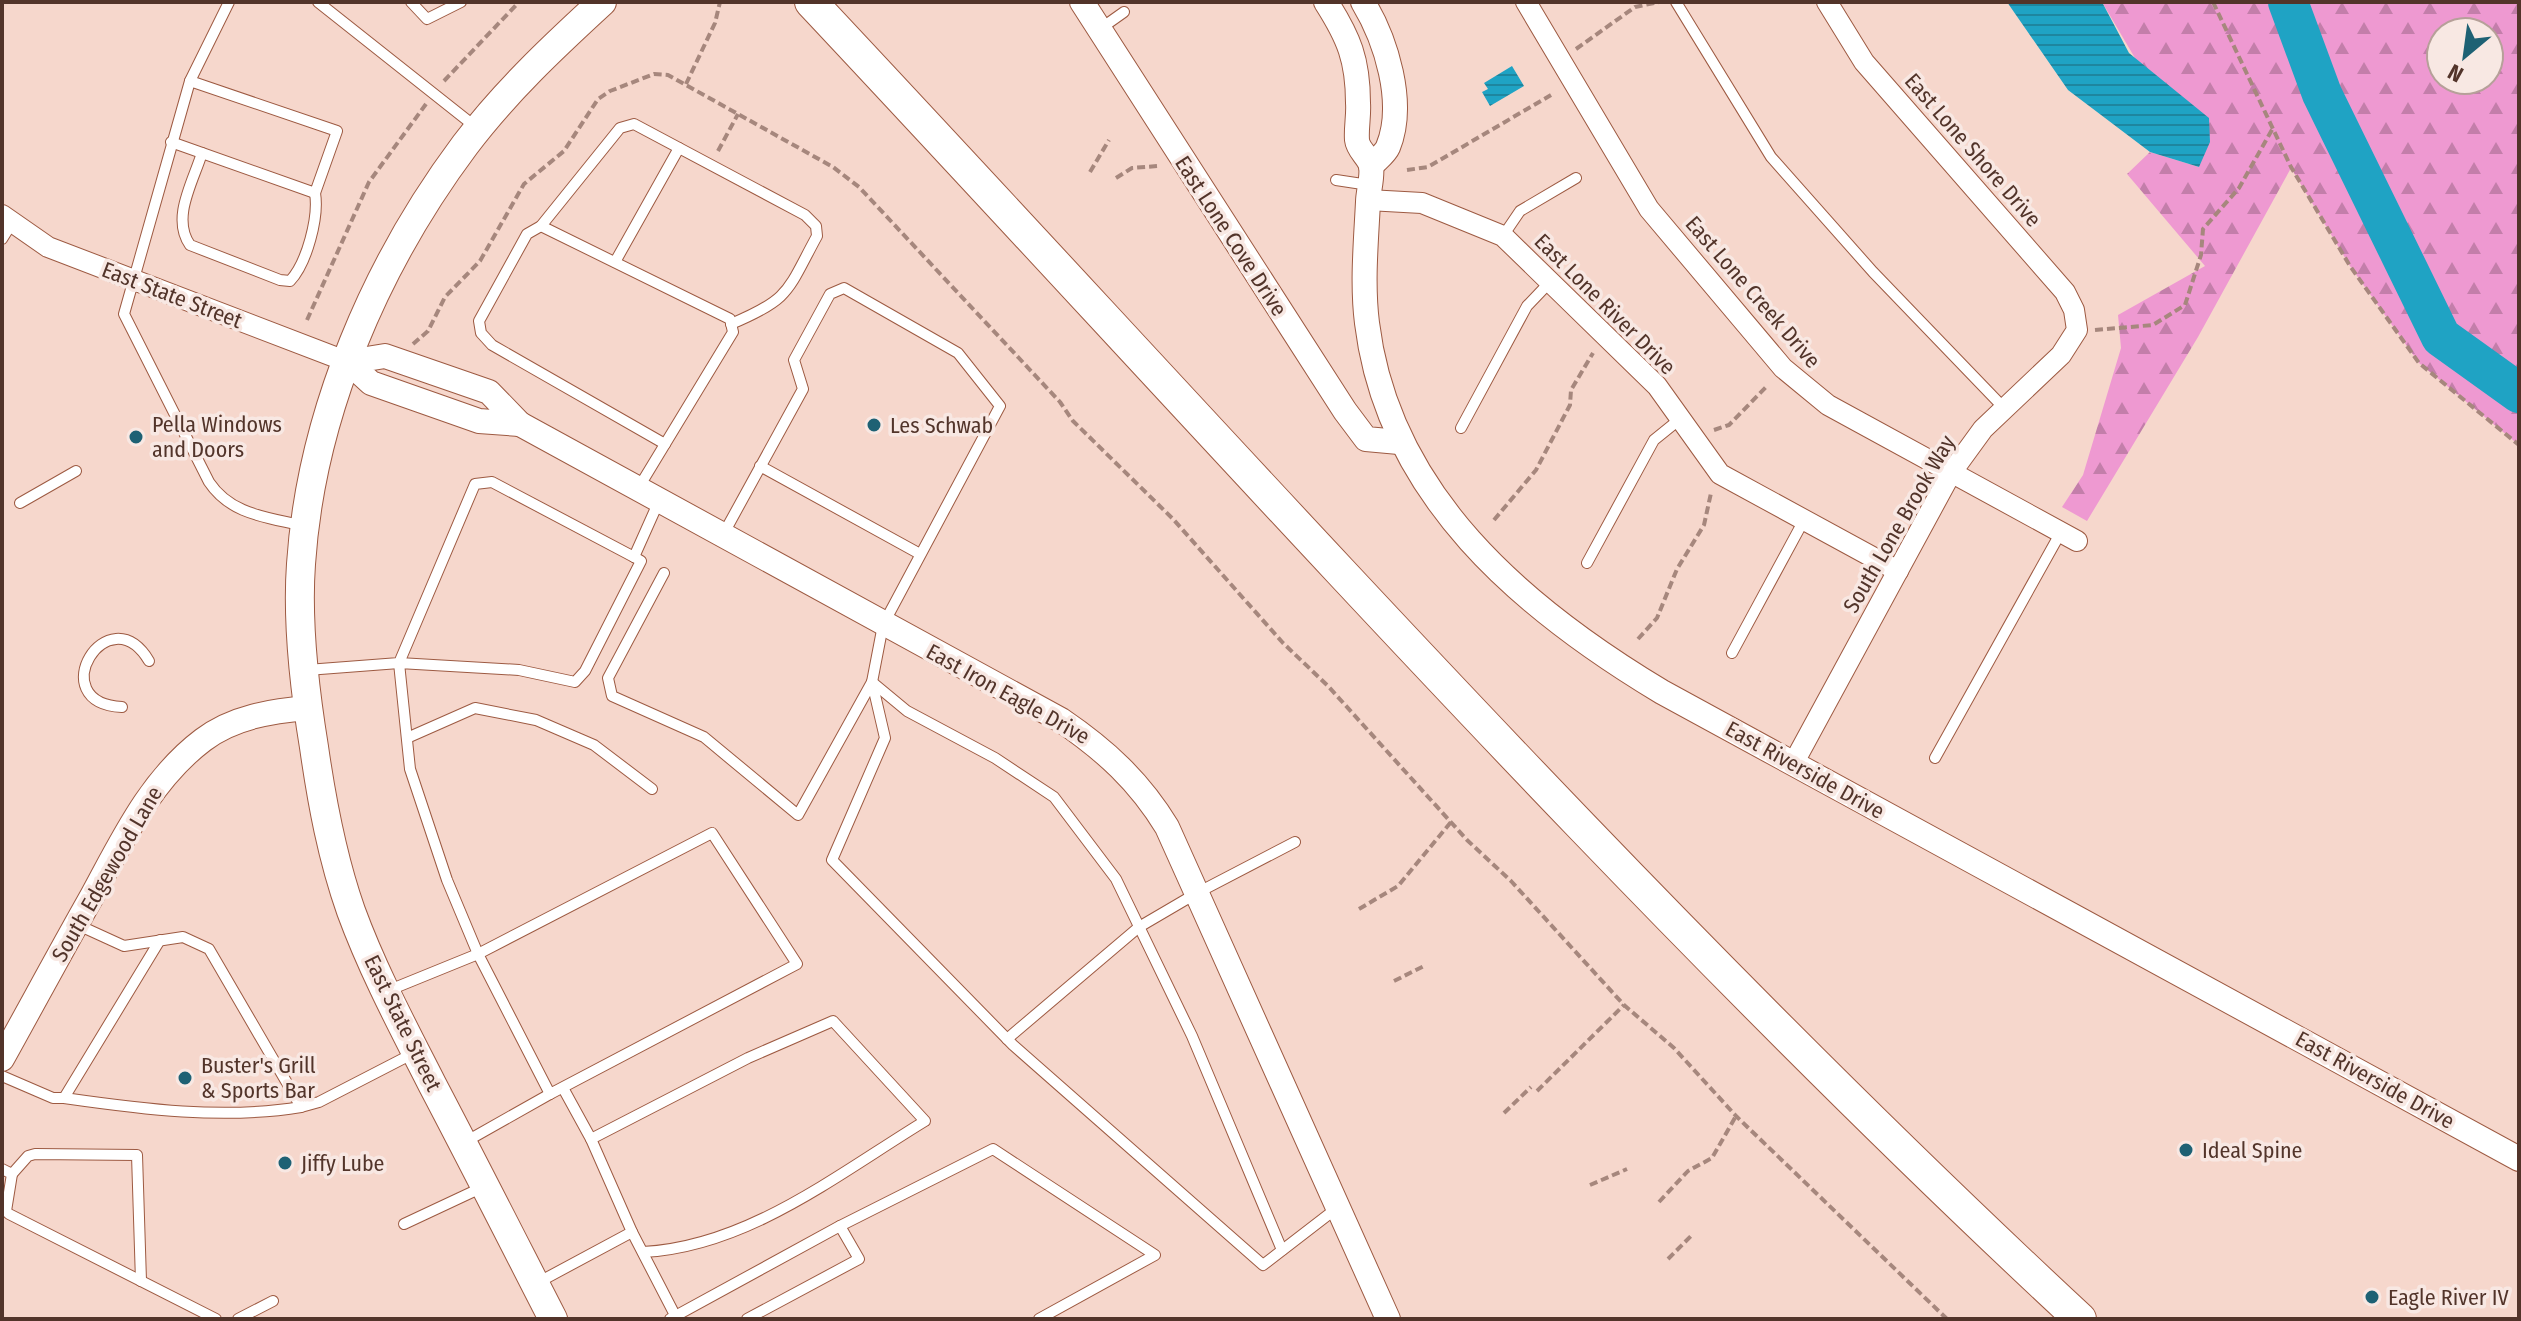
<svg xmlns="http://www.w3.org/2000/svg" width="2521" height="1321" font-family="'Fira Sans Condensed',sans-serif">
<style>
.forest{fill:url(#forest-firs);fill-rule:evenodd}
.water{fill:url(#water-rules)}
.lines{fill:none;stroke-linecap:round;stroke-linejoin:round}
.river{stroke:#1fa3c4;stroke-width:40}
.service-casing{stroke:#9d5a42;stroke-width:12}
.minor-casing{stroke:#9d5a42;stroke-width:22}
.tertiary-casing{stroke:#9d5a42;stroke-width:26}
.secondary-casing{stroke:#9d5a42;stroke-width:30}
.trunk-casing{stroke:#9d5a42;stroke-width:34}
.path{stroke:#a6877d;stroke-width:4;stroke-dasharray:8 4;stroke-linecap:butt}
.service{stroke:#fff;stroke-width:10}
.minor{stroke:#fff;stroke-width:20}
.tertiary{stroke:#fff;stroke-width:24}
.secondary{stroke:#fff;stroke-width:28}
.trunk{stroke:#fff;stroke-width:32}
.poi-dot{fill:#1e6174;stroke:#f8e8e3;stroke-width:3}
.labels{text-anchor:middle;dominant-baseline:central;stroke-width:7;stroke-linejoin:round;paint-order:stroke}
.street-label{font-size:22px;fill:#52342a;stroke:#f8e8e3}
.poi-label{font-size:22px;fill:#52342a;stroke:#f8e8e3;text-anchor:start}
</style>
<defs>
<pattern id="forest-firs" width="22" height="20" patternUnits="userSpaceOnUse" patternTransform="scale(2)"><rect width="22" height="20" fill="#ee99d1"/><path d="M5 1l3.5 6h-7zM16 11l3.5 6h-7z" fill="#c37eaa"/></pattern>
<pattern id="water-rules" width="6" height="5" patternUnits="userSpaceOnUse" patternTransform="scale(2)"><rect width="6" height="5" fill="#1fa3c4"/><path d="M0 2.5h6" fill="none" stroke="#1e869f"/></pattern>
</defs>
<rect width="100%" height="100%" fill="#f6d7cc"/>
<!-- forest -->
<path class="forest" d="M 2102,2 L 2519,2 L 2519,445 L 2419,363 L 2350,266 L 2291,168 L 2198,337 L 2087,521 L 2062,507 L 2083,475 L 2121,348 L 2118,315 L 2205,266 L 2127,174 L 2150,152 L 2199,167 ZM 2441,32 L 2489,32 L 2489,80 L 2441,80 Z"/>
<!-- water -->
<g class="water">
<polygon points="2007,2 2102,2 2129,53 2209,118 2210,142 2199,167 2150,152 2068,90"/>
<polygon points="1512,66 1524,86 1490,106 1482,92 1488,89 1484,83"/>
</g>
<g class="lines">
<!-- river -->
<polyline class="river" points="2288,2 2322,94 2441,337 2519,393"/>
<defs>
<g id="service">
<path d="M 229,2 L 190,81 L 124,314 L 209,482 C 231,515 267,517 304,526"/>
<polyline points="318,2 477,128"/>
<polyline points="411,2 427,19 461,2"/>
<polyline points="1676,2 1771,157 1873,272 2003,407"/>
<polyline points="1100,29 1124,12"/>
<polyline points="171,142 315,193 337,131 190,81"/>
<path d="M 202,153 C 193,182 171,218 190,245 L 280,280 L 290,281 C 307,263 319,217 315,193"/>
<polyline points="1336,180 1369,185"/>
<polyline points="541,226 730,319 733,332 639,487"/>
<polyline points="1503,236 1520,211 1576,178"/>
<polyline points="2,239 12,223"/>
<polyline points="615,262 679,148"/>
<polyline points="1461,428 1527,306 1549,283"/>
<path d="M 665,444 L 492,345 L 481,333 L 479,321 L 527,234 L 541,226 L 620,128 L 634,124 L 805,215 L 816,226 L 817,236 C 787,291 791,299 731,324"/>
<polyline points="760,466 920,554"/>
<polyline points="20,503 76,471"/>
<polyline points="724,533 803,389 794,360 830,294 844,288 958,353 1000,406 883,625 872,682 885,738 832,860 1013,1045 1263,1265 1337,1208"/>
<polyline points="1587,563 1654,440 1680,419"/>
<polyline points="664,573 608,678 612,696 704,737 798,815 872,682 907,711 995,758 1054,797 1116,879 1192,1036 1282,1250"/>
<polyline points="1732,653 1804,520"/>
<polyline points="307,670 399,663 475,484 492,482 634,557 659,501"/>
<path d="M 122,707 C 41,703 108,593 149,661"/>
<polyline points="407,738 475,708 536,720 594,745 652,789"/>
<polyline points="1935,758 2061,532"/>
<polygon points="712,833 797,964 550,1094 478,954"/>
<polyline points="78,925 124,946 183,937 209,949 301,1107 319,1102 414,1053"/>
<polyline points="387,991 478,954 447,880 410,769 399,663 519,670 575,682 585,671 641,561 634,557"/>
<polyline points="1007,1039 1139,927 1197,893 1295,842"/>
<polyline points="2,1076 53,1098 64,1098 160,940"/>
<polyline points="563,1088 591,1139"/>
<path d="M 64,1098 C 141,1109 224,1120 301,1107"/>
<polyline points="465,1142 550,1094"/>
<polyline points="2,1169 12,1174 6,1211 9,1214 216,1319"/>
<polyline points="12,1174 28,1156 35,1154 137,1155 141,1281"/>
<polyline points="404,1224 483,1187"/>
<polyline points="632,1232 677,1319"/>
<path d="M 537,1283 L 632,1232 L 591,1139 L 748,1058 L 833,1021 L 925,1121 C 838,1174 747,1247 643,1252"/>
<polyline points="238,1319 273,1301"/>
<polyline points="670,1319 840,1226 993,1149 1155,1255 1039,1319"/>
<polyline points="747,1319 859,1259 840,1226"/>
</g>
<g id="minor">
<polyline points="1526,2 1649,209 1783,368 1828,405 2077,541"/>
<polyline points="1368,200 1422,203 1503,236 1657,386 1720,474 1898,571"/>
<polyline points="2,215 48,247 348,362"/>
<polyline points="1793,764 1951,473 1983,429 2061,355 2077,330 2074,310 2065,292 1864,62 1827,2"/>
</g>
<g id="tertiary">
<polyline points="1082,2 1345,411 1366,439 1399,442"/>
<path d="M 1326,2 C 1349,38 1358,60 1358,103 C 1359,115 1356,128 1357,140 C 1358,150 1369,157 1371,166 C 1373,177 1368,192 1368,202 C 1366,242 1362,284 1367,323 C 1388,495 1522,608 1662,692 L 2519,1159"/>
<path d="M 1363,2 C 1386,40 1406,103 1388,147 C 1385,154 1376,160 1371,166"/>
<polygon points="385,356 489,392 520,424 479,421 371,383 348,362"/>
<path d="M 520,424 L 1061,720 C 1105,750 1139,781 1167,827 L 1388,1319"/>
<path d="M 2,1059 C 32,1005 61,951 91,898 C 122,841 150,780 203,740 C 233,717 272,711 308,708"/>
</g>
<path id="secondary" d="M 553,1319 C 513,1241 473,1162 432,1084 C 403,1027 373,971 351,911 C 332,857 322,803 314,747 C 305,692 297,619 301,564 C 311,414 376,264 465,145 C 505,92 553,47 602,2"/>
<path id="trunk" d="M 811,2 C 1228,446 1633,904 2080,1319"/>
</defs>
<!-- service casing -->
<use href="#service" class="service-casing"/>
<!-- minor casing -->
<use href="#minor" class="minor-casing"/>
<!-- tertiary casing -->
<use href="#tertiary" class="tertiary-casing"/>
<!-- secondary casing -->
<use href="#secondary" class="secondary-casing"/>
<!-- trunk casing -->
<use href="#trunk" class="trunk-casing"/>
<!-- path -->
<g class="path">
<polyline points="2213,2 2291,167 2350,266 2419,363 2519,445"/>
<polyline points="1576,49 1635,7 1659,2"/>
<polyline points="444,81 519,2"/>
<polyline points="686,84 715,23 720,2"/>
<polyline points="718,151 738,114"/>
<polyline points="1407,170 1428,167 1551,95"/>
<polyline points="1090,172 1109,140"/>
<polyline points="1116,178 1132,168 1157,166"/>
<polyline points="307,320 369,182 426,104"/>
<polyline points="2095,330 2153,325 2185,305 2201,255 2203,229 2239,188 2273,128"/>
<polyline points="413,344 428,331 445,297 480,261 524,184 564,151 598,99 610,91 654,74 668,75 833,167 859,187 1060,402 1073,421 1173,519 1283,643 1328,686 1467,840 1511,881 1624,1005 1674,1048 1736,1116 1947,1319"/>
<polyline points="1714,430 1729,425 1767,386"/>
<polyline points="1494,520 1536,470 1570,405 1571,390 1593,353"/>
<polyline points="1638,639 1657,618 1677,569 1704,525 1711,493"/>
<polyline points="1359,909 1398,886 1451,822"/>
<polyline points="1394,981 1426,965"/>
<polyline points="1537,1091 1624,1005"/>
<polyline points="1504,1113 1531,1087"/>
<polyline points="1590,1185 1627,1169"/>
<polyline points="1659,1202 1688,1171 1712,1158 1736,1116"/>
<polyline points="1668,1259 1692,1235"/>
</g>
<!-- service -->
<use href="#service" class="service"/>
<!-- minor -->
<use href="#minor" class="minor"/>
<!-- tertiary -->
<use href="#tertiary" class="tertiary"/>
<!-- secondary -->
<use href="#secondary" class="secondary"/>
<!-- trunk -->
<use href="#trunk" class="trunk"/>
</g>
<!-- markers -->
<g class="poi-dot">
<circle cx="874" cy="425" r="8"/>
<circle cx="136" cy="437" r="8"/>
<circle cx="185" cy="1078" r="8"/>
<circle cx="2186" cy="1150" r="8"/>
<circle cx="285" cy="1163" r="8"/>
<circle cx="2372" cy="1297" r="8"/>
</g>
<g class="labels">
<!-- street labels -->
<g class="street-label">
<text transform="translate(1973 150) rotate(49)">East Lone Shore Drive</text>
<text transform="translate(1231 236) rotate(57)">East Lone Cove Drive</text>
<text transform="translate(1753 292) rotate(49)">East Lone Creek Drive</text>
<text transform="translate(172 295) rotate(21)">East State Street</text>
<text transform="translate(1605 304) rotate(45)">East Lone River Drive</text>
<text transform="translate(1899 524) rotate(-60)">South Lone Brook Way</text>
<text transform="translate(1008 694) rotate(29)">East Iron Eagle Drive</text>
<text transform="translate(1805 770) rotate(29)">East Riverside Drive</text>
<text transform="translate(107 874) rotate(-60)">South Edgewood Lane</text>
<text transform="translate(403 1023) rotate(64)">East State Street</text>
<text transform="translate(2375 1080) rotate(29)">East Riverside Drive</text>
</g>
<!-- poi labels -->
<g class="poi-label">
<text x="152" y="424">Pella Windows<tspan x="152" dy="25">and Doors</tspan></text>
<text x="890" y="425">Les Schwab</text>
<text x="201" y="1065">Buster's Grill<tspan x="201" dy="25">&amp; Sports Bar</tspan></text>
<text x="2202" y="1150">Ideal Spine</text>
<text x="301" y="1163">Jiffy Lube</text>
<text x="2388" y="1297">Eagle River IV</text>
</g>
</g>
<!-- border -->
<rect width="2521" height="1321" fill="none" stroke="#52342a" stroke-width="8"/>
<!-- north arrow -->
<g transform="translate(2465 56) rotate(209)"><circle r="38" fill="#f8e8e3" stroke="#b6a099" stroke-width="2"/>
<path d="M0-6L14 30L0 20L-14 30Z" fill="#1e6174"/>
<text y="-12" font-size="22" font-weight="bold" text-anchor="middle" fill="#52342a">N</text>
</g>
</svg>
